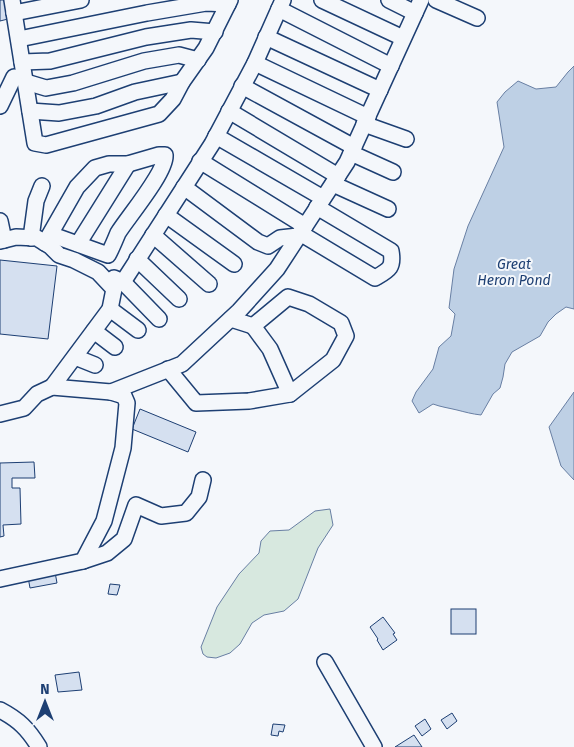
<svg xmlns="http://www.w3.org/2000/svg" width="574" height="747" font-family="'Fira Sans',sans-serif">
<style>
.green{fill:#d7e8df;stroke:#687fa3}
.water{fill:#bed0e5;stroke:#687fa3}
.building{fill:#d5e0f0;stroke:#1d3f73}
.lines{fill:none;stroke-linecap:round;stroke-linejoin:round}
.minor-casing{stroke:#1d3f73;stroke-width:18}
.minor{stroke:#f4f7fb;stroke-width:15}
.labels{text-anchor:middle;dominant-baseline:central;stroke-width:4;stroke-linejoin:round;paint-order:stroke}
.water-label{font-size:14px;font-style:italic;fill:#1d3f73;stroke:#f4f7fb}
</style>
<rect width="100%" height="100%" fill="#f4f7fb"/>
<!-- green -->
<polygon class="green" points="330,509 333,525 318,548 298,599 284,611 264,615 252,623 240,644 230,653 216,658 207,657 203,654 201,647 217,607 239,574 259,553 261,541 270,531 289,530 315,511"/>
<!-- water -->
<g class="water">
<path d="M 574,66 L 574,309 L 566,307 L 556,314 L 548,322 L 540,336 L 512,352 L 505,364 L 503,377 L 500,388 L 493,394 L 481,415 C 472,414 465,412 457,410 C 449,408 441,407 433,404 L 419,413 L 412,401 L 416,392 L 433,369 L 439,347 L 451,336 L 455,314 L 449,308 L 454,269 L 468,226 L 504,147 L 497,102 L 505,92 L 518,81 L 536,89 L 556,87 L 568,72 Z"/>
<polygon points="574,392 574,480 561,466 549,427"/>
</g>
<!-- building -->
<g class="building">
<polygon points="0,0 6,0 4,0 8,19 0,21"/>
<polygon points="0,260 57,266 48,339 0,334"/>
<polygon points="140,409 196,432 188,452 132,429"/>
<polygon points="34,462 35,478 12,478 12,488 20,488 21,524 3,525 4,536 0,537 0,463"/>
<polygon points="55,572 57,583 30,588 28,577"/>
<polygon points="110,584 120,585 117,595 108,594"/>
<rect x="451" y="609" width="25" height="25"/>
<polygon points="383,617 395,633 393,634 397,640 383,650 377,640 378,639 370,627"/>
<polygon points="79,672 82,690 58,692 55,675"/>
<polygon points="452,713 457,721 447,729 441,720"/>
<polygon points="425,719 431,729 422,736 415,726"/>
<polygon points="273,724 285,725 283,732 279,731 278,736 271,735"/>
<polygon points="414,735 422,747 395,747"/>
</g>
<g class="lines">
<defs>
<g id="minor">
<polyline points="12,0 35,143 46,145 159,114 173,99 182,82 206,48 230,0"/>
<polyline points="322,0 403,38"/>
<polyline points="389,0 415,13"/>
<polyline points="436,0 477,18"/>
<polyline points="279,9 391,66"/>
<polyline points="14,13 81,0"/>
<polyline points="266,37 380,90"/>
<polyline points="19,39 147,13 206,3 228,4"/>
<polyline points="22,62 50,61 146,37 191,30 215,32"/>
<polyline points="255,63 368,117"/>
<polyline points="26,82 46,88 73,83 144,61 179,55 198,60"/>
<polyline points="242,86 354,147"/>
<polyline points="0,106 14,77"/>
<polyline points="30,111 59,113 96,106 135,92 182,82"/>
<polyline points="229,111 338,176"/>
<polyline points="364,124 406,139"/>
<polyline points="216,136 323,198"/>
<polyline points="351,153 393,172"/>
<path d="M 159,155 L 165,155 C 167,171 128,217 118,233 C 115,240 112,248 108,255 L 58,237 L 45,243 L 77,187 L 95,168 L 109,164 L 128,164 Z"/>
<polyline points="200,161 305,226"/>
<polyline points="333,184 388,209"/>
<polyline points="184,187 258,242 268,246 280,238 298,236"/>
<polyline points="166,215 234,264"/>
<polyline points="0,221 4,240"/>
<path d="M 300,233 L 375,278 C 389,270 394,268 391,251 L 317,207"/>
<polyline points="153,235 209,284"/>
<polyline points="31,238 36,201 42,186"/>
<polyline points="0,241 16,237 37,238 50,246 59,255 74,260 98,272 114,289 110,309 52,387"/>
<polyline points="78,244 128,164"/>
<polyline points="137,259 179,299"/>
<polyline points="114,278 123,282 159,319"/>
<polyline points="123,282 212,144 255,63 283,0"/>
<polyline points="110,309 138,330"/>
<polyline points="253,326 270,349 290,394"/>
<polyline points="94,331 115,347"/>
<polyline points="75,357 95,365"/>
<polyline points="168,369 196,403 249,401 290,394 333,360 346,336 341,323 309,304 288,297 253,326 231,319"/>
<polyline points="111,392 182,364 239,311 277,269 347,162 421,0"/>
<polyline points="0,414 24,408 37,394 52,387 111,392 124,396 127,403 123,448 104,521 83,561 0,579"/>
<polyline points="83,561 107,553 124,539 136,505 161,516 186,513 199,497 203,480"/>
<polyline points="325,662 374,747"/>
<path d="M 0,710 C 19,720 28,729 39,747"/>
</g>
</defs>
<!-- minor casing -->
<use href="#minor" class="minor-casing"/>
<!-- minor -->
<use href="#minor" class="minor"/>
</g>
<g class="labels">
<!-- water labels -->
<g class="water-label">
<text x="514" y="264">Great<tspan x="514" dy="16">Heron Pond</tspan></text>
</g>
</g>
<!-- north arrow -->
<g transform="translate(45 702)" stroke="#f4f7fb" stroke-width="4" paint-order="stroke">
<path d="M0-4L9 19L0 12L-9 19Z" fill="#1d3f73"/>
<text y="-8" font-size="14" font-weight="bold" text-anchor="middle" fill="#1d3f73">N</text>
</g>
</svg>
